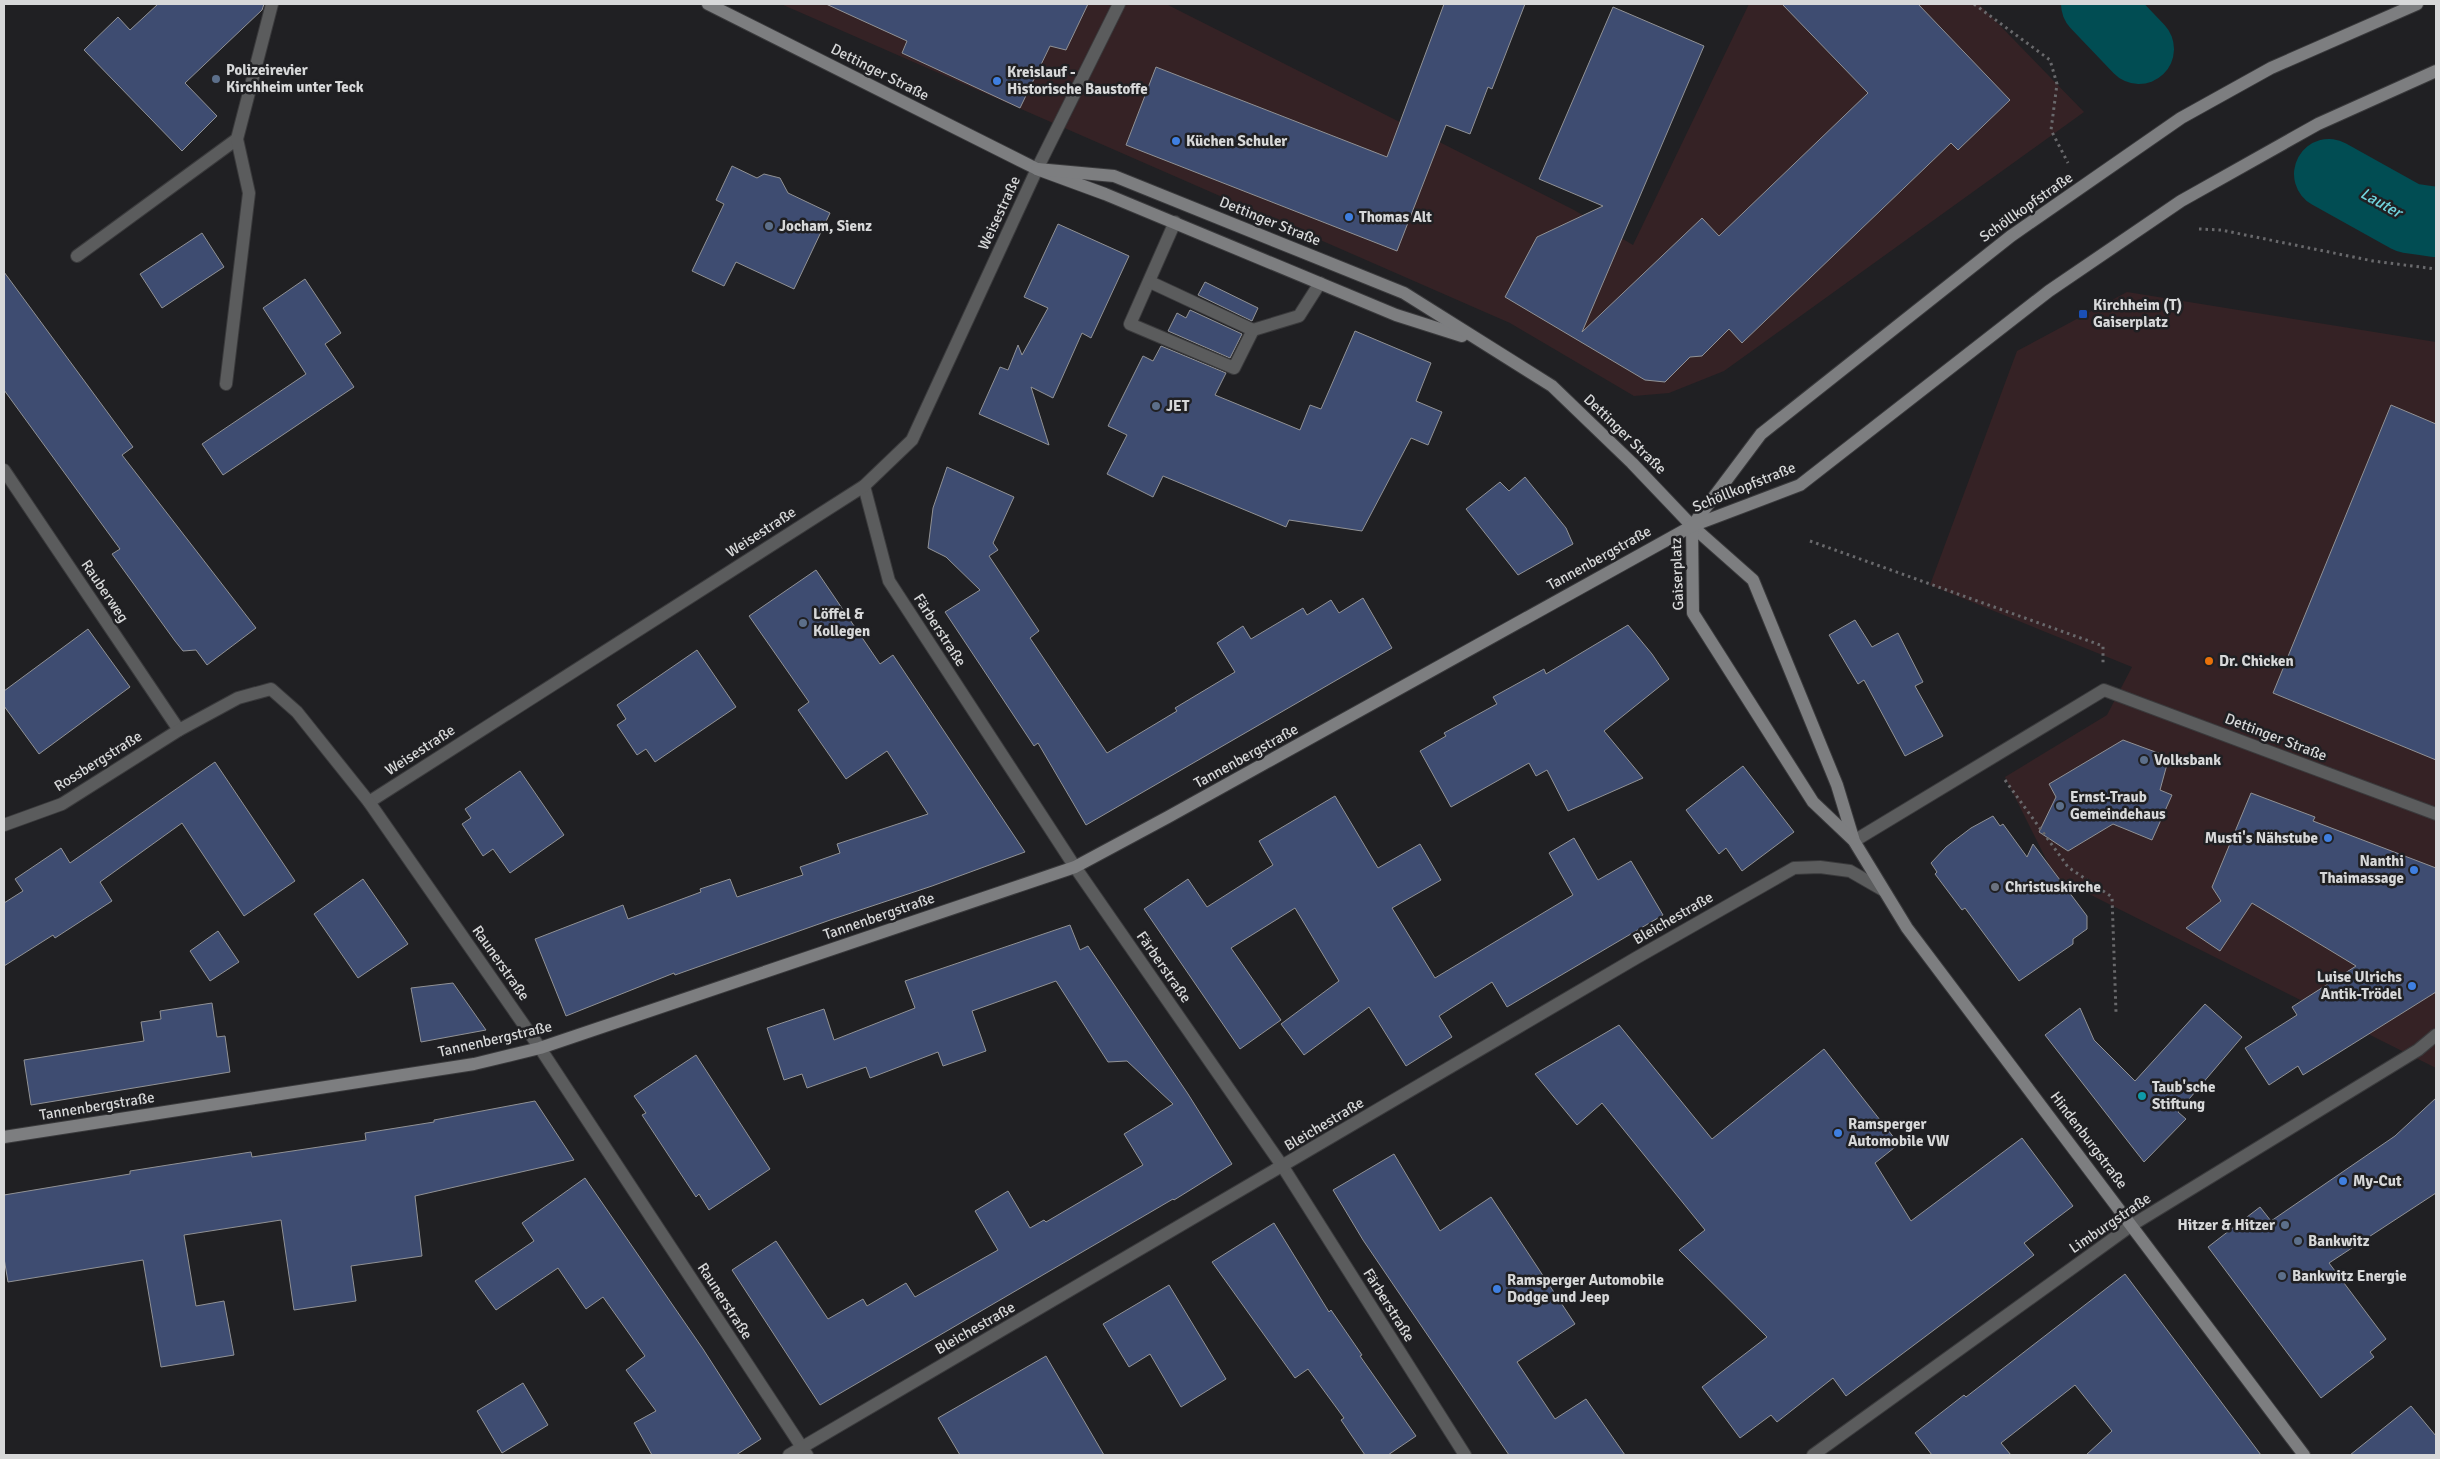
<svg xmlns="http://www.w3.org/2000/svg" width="2440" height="1459" font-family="Signika,sans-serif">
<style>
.commercial{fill:#352225}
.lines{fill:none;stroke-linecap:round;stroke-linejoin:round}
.river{stroke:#014d53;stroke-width:70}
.building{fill:#3e4c71;stroke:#919295}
.lane-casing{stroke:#3a3a3c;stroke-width:14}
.street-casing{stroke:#3a3a3c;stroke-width:14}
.secondary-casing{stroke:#3a3a3c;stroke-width:14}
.path{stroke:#69696c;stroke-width:3;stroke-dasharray:2.5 4;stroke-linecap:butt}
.lane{stroke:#5b5c5d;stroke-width:12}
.street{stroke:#5b5c5d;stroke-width:12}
.secondary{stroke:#7d7e80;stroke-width:12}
.service-dot{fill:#5c6f8a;stroke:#202023;stroke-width:2}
.shop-dot{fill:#3f7fe0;stroke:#202023;stroke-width:2}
.transit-dot{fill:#1a4fb4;stroke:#202023;stroke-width:2}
.food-dot{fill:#e8710a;stroke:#202023;stroke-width:2}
.worship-dot{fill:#6b7280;stroke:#202023;stroke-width:2}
.culture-dot{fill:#0f9aa8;stroke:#202023;stroke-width:2}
.labels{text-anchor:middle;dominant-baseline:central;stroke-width:5;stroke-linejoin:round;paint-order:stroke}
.poi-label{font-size:15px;font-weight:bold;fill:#d7d8d9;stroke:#202023;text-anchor:start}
.street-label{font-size:15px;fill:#d7d8d9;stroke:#202023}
.water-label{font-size:16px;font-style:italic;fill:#71d5df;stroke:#202023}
</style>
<rect width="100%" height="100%" fill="#202023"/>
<!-- commercial -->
<g class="commercial">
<polygon points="781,4 1166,4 1574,210 1633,245 1749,4 1979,4 2084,112 1724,371 1669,393 1634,396 1510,323"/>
<polygon points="2127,292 2436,342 2436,1068 2055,877 2005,777 2107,715 2132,667 1930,585 2017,351"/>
</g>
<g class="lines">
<!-- river -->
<g class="river">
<polyline points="2096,4 2139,49"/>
<polyline points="2329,174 2408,218 2436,222"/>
</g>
</g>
<!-- building -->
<g class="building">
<polygon points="158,4 264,4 262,10 185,83 217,116 182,151 84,50 118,17 130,30"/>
<polygon points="826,4 1088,4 1066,50 1050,46 1020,108 902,53 907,41"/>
<polygon points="1444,4 1525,4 1492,89 1488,87 1470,134 1446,125 1397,251 1126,145 1156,67 1387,157"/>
<polygon points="1782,4 1918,4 2010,100 1958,150 1951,143 1742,343 1729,329 1702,356 1690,357 1665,382 1645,380 1505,297 1537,237 1603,206 1539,179 1613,7 1704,46 1582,332 1702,218 1719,236 1868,93"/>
<polygon points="732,166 757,178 764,174 780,178 788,193 830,213 794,289 736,262 724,286 692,271 724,204 716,200"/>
<polygon points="1058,224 1129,256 1091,338 1082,333 1053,398 1031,387 1049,445 979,414 1000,367 1008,370 1018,345 1022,355 1048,308 1024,297"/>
<polygon points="202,233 224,267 162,308 140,274"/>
<polygon points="4,272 133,447 122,455 256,628 207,665 196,650 183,651 175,641 112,554 120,549 4,390"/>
<polygon points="305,279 341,333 325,344 354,387 223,475 202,444 306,374 263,308"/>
<polygon points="1205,282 1258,308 1252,321 1198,295"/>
<polygon points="1190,310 1242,334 1230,358 1168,331 1177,313 1186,318"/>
<polygon points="1355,331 1431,363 1416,401 1442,412 1428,445 1411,438 1362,531 1289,520 1286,527 1163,476 1153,497 1107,474 1127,435 1108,426 1143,356 1153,361 1161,346 1226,373 1215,395 1300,430 1310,405 1321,409"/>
<polygon points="2391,405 2436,424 2436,760 2273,693"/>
<polygon points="947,467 1014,497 993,543 998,550 989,556 1039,631 1030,638 1107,753 1177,711 1175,708 1235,672 1217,643 1243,626 1251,639 1303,608 1307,615 1331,600 1339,613 1363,598 1392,648 1086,825 1038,743 1034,746 945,612 980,590 946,557 928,548 933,508"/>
<polygon points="1525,477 1566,528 1573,544 1518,575 1466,509 1500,482 1509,491"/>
<polygon points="816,570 880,664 893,655 1025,852 932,886 833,919 675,975 674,973 566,1016 535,939 623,905 628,919 701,892 700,889 730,879 737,897 803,875 800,867 840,853 837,844 928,814 887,751 846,779 798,710 809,702 749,616"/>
<polygon points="1855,620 1872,647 1898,633 1923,682 1915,686 1943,736 1905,756 1864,680 1858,684 1829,635"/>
<polygon points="1628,625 1652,654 1669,679 1604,731 1643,778 1568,811 1547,770 1536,776 1529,763 1451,807 1420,751 1446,736 1444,733 1497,704 1493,697 1544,669 1546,674"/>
<polygon points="88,629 130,687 39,754 4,706 4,691"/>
<polygon points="697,650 736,707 655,762 646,749 637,755 617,725 626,719 617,705"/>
<polygon points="2123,740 2169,757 2160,790 2172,795 2152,840 2113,824 2068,851 2039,832 2056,797 2049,784"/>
<polygon points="215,762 295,881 244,916 182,823 100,882 112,901 55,938 53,935 4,966 4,903 23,891 15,879 61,848 70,863"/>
<polygon points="1743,766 1794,832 1742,871 1726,848 1719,854 1686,810"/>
<polygon points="520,771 564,835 510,873 493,849 483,856 462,824 471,818 465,809"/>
<polygon points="2251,793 2315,817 2313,821 2436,868 2436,992 2303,1075 2298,1066 2269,1085 2245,1048 2297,1015 2292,1007 2356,966 2252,903 2220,951 2186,928 2221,901 2212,887"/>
<polygon points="1335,796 1378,868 1420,844 1441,880 1392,908 1435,978 1573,895 1549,853 1574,838 1598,880 1631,861 1663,915 1507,1007 1492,982 1439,1016 1452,1037 1406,1066 1369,1007 1304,1055 1281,1024 1339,981 1295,908 1231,948 1281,1020 1240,1049 1144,909 1188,879 1207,907 1273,865 1259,841"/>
<polygon points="1993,816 2000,826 2003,824 2027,857 2033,844 2087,916 2087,929 2073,939 2073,944 2019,981 1965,908 1962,910 1935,874 1937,872 1931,863 1946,847 1971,828"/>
<polygon points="363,879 408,944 358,978 314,914"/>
<polygon points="1070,925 1080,950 1088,946 1188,1094 1232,1164 1174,1200 1173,1199 820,1405 732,1270 776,1241 828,1319 863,1299 867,1306 906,1283 915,1297 998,1250 975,1211 1008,1191 1030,1228 1044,1220 1046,1222 1143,1165 1124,1134 1173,1104 1127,1061 1108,1062 1056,981 972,1011 986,1051 943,1066 938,1052 870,1078 866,1067 807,1088 802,1074 784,1080 767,1028 824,1009 834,1040 915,1008 905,981"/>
<polygon points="218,931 239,962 210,981 190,951"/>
<polygon points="453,983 486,1030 421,1042 411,988"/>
<polygon points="212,1003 217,1037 225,1036 230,1072 31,1105 24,1060 144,1041 141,1022 161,1019 160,1011"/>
<polygon points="2205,1004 2242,1037 2178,1112 2186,1119 2144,1162 2045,1035 2080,1008 2094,1040 2135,1081"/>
<polygon points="1619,1025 1712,1139 1824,1049 1899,1144 1875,1163 1911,1221 2022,1138 2073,1206 2024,1243 2034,1255 1846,1396 1833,1378 1777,1422 1771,1415 1740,1438 1702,1387 1767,1337 1679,1250 1705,1230 1602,1103 1577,1125 1535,1074"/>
<polygon points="696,1055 770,1169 709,1210 699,1194 696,1197 642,1115 646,1113 634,1096"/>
<polygon points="2436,1098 2436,1193 2329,1263 2386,1339 2370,1352 2374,1357 2321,1398 2208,1247 2260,1207 2271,1221 2395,1136"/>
<polygon points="535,1101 574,1160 415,1196 422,1256 351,1266 356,1301 294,1310 281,1220 184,1235 196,1306 224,1301 234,1355 161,1367 143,1260 8,1282 4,1258 4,1195 130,1174 130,1171 251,1152 252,1157 366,1140 365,1133 434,1122 434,1120"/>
<polygon points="1394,1154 1440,1231 1491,1197 1575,1324 1517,1362 1555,1419 1586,1399 1625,1455 1509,1455 1363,1240 1333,1190"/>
<polygon points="585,1178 703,1349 761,1439 736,1455 652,1455 634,1423 656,1411 626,1370 645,1356 603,1297 586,1309 558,1268 496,1310 475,1281 534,1241 522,1223"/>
<polygon points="1274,1223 1329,1312 1331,1310 1362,1355 1360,1356 1416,1436 1388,1455 1365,1455 1341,1420 1344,1418 1308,1369 1295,1378 1212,1262"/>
<polygon points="2125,1274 2261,1455 2086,1455 2112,1431 2075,1385 2001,1443 2011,1455 1932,1455 1915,1433 1964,1395 1966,1397"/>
<polygon points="1169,1285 1226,1379 1181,1407 1150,1354 1129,1367 1103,1324"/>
<polygon points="1046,1356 1104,1455 960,1455 938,1418"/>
<polygon points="523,1383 548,1425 502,1453 477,1411"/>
<polygon points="2411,1406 2436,1436 2436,1455 2350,1455"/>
</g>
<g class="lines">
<defs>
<g id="lane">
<polyline points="1175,222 1130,324 1234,368 1253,330 1299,316 1320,283"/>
<polyline points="77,256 237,139"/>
<polyline points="1150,282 1253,330"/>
<polyline points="226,384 249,193 237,139 272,4"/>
</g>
<g id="street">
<polyline points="4,470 179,730"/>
<polyline points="864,486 889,581 1075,867 1283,1167 1465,1455"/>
<polyline points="369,802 864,486 912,440 1037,169 1119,4"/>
<polyline points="4,825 62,804 179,730 238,698 271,689 297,712 369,802 540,1048 807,1455"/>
<polyline points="1854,841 2104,690 2436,814"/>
<polyline points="789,1455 1636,958 1794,868 1820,867 1850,871 1883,890"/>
<polyline points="1813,1455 2132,1225 2418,1050 2436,1035"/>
</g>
<g id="secondary">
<polyline points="708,4 1037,169 1105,194 1396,315 1462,336"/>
<polyline points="1037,169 1114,176 1404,293 1552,386 1632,463 1692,526 1753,580 1837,785 1854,841 1907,928 2304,1455"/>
<polyline points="1692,526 1761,434 2011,236 2181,118 2271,68 2417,4"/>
<polyline points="1692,526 1693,613 1813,802 1852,839"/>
<polyline points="4,1137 474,1064 540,1048 1075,867 1168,817 1692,526 1800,485 2049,291 2181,201 2318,124 2436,71"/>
</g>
</defs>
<!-- lane casing -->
<use href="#lane" class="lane-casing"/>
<!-- street casing -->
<use href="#street" class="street-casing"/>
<!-- secondary casing -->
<use href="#secondary" class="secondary-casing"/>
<!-- path -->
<g class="path">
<polyline points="1974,4 2050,60 2057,84 2051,130 2068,163"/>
<polyline points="2199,229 2221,230 2373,261 2436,269"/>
<polyline points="1810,541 2103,646 2103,664"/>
<polyline points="2005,780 2068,867 2112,897 2116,1012"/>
</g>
<!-- lane -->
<use href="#lane" class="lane"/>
<!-- street -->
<use href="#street" class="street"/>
<!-- secondary -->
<use href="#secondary" class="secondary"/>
</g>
<!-- markers -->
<g class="service-dot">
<circle cx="216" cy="79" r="5"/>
<circle cx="769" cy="226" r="5"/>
<circle cx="1156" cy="406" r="5"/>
<circle cx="803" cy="623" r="5"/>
<circle cx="2144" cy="760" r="5"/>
<circle cx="2060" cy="806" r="5"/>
<circle cx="2285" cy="1225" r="5"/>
<circle cx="2298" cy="1241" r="5"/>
<circle cx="2282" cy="1276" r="5"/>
</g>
<g class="shop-dot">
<circle cx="997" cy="81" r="5"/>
<circle cx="1176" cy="141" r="5"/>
<circle cx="1349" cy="217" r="5"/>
<circle cx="2328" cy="838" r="5"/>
<circle cx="2414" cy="870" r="5"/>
<circle cx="2412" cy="986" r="5"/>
<circle cx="1838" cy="1133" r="5"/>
<circle cx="2343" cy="1181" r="5"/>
<circle cx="1497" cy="1289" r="5"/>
</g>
<rect class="transit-dot" x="2078" y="309" width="10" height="10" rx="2.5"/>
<circle class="food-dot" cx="2209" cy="661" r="5"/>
<circle class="worship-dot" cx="1995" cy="887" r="5"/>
<circle class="culture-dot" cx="2142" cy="1096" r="5"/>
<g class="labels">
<!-- poi labels -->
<g class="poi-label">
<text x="226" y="70">Polizeirevier<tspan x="226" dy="17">Kirchheim unter Teck</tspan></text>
<text x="1007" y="72">Kreislauf -<tspan x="1007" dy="17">Historische Baustoffe</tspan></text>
<text x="1186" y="141">Küchen Schuler</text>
<text x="1359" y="217">Thomas Alt</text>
<text x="779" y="226">Jocham, Sienz</text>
<text x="2093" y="305">Kirchheim (T)<tspan x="2093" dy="17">Gaiserplatz</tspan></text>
<text x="1166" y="406">JET</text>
<text x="813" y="614">Löffel &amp;<tspan x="813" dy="17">Kollegen</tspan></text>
<text x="2219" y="661">Dr. Chicken</text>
<text x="2154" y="760">Volksbank</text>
<text x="2070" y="797">Ernst-Traub<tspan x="2070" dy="17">Gemeindehaus</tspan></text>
<text x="2318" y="838" text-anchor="end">Musti's Nähstube</text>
<text x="2404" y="861" text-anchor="end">Nanthi<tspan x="2404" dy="17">Thaimassage</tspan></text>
<text x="2005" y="887">Christuskirche</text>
<text x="2402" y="977" text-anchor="end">Luise Ulrichs<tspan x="2402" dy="17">Antik-Trödel</tspan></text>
<text x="2152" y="1087">Taub'sche<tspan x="2152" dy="17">Stiftung</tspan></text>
<text x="1848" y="1124">Ramsperger<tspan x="1848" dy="17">Automobile VW</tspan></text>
<text x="2353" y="1181">My-Cut</text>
<text x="2275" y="1225" text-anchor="end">Hitzer &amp; Hitzer</text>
<text x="2308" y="1241">Bankwitz</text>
<text x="2292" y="1276">Bankwitz Energie</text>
<text x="1507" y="1280">Ramsperger Automobile<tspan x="1507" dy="17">Dodge und Jeep</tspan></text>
</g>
<!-- street labels -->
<g class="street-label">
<text transform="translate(880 72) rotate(27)">Dettinger Straße</text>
<text transform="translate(2026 207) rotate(-35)">Schöllkopfstraße</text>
<text transform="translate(999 213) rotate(-65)">Weisestraße</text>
<text transform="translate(1270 221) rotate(22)">Dettinger Straße</text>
<text transform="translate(1625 434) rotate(44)">Dettinger Straße</text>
<text transform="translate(1744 487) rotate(-22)">Schöllkopfstraße</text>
<text transform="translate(761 532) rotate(-33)">Weisestraße</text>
<text transform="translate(1599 558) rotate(-29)">Tannenbergstraße</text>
<text transform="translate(1677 574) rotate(-92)">Gaiserplatz</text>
<text transform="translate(105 591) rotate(56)">Rauberweg</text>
<text transform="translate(940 630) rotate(57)">Färberstraße</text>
<text transform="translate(2276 737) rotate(21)">Dettinger Straße</text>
<text transform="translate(420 750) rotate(-33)">Weisestraße</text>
<text transform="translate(1246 756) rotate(-29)">Tannenbergstraße</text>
<text transform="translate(98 761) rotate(-32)">Rossbergstraße</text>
<text transform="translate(879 916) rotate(-19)">Tannenbergstraße</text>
<text transform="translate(1673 918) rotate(-30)">Bleichestraße</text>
<text transform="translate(501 963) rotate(55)">Raunerstraße</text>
<text transform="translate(1164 967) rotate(55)">Färberstraße</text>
<text transform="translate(495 1039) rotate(-13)">Tannenbergstraße</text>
<text transform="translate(97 1106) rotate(-9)">Tannenbergstraße</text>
<text transform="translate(1324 1124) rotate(-31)">Bleichestraße</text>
<text transform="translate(2089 1140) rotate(53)">Hindenburgstraße</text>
<text transform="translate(2110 1223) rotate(-34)">Limburgstraße</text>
<text transform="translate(725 1301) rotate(57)">Raunerstraße</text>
<text transform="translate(1389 1305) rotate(58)">Färberstraße</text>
<text transform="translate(975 1328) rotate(-30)">Bleichestraße</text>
</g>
<!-- water labels -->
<g class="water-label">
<text transform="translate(2381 203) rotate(29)">Lauter</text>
</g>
</g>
<!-- border -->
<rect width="2440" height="1459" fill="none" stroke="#d7d8d9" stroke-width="10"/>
</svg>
